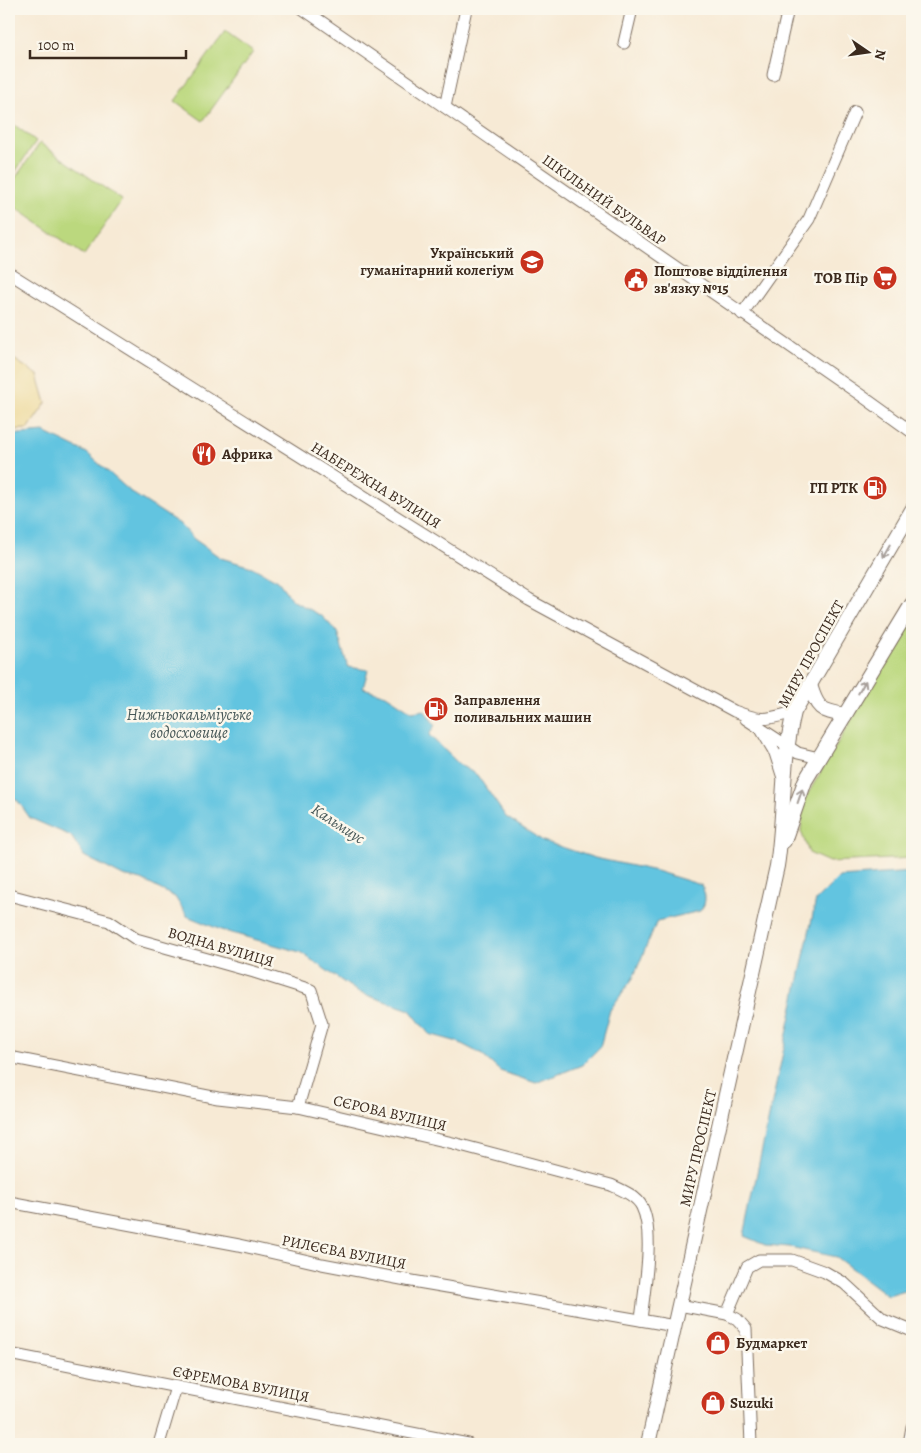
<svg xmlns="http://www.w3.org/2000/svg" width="921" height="1453" font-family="Alegreya,serif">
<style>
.green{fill:#bbd87e;stroke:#7b814e}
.sand{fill:#eeda9e;stroke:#94825e}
.water{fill:#62c4e0;stroke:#4e777f}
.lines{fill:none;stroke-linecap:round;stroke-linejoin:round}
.minor-casing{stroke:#7d6d5e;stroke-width:13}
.major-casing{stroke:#7d6d5e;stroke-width:16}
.minor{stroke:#fff;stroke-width:11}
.major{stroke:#fff;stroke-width:14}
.oneway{stroke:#a79f9a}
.labels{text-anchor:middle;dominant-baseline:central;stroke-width:5;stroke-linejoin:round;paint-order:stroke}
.street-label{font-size:15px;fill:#3b2a1e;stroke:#fbf7ec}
.poi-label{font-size:15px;font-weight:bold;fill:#3b2a1e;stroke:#fbf7ec;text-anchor:start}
.water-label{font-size:16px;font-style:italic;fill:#475858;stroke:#fbf7ec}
</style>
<rect width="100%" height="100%" fill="#fbf7ec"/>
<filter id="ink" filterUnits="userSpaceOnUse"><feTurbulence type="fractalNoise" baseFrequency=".02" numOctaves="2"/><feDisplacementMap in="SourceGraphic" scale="10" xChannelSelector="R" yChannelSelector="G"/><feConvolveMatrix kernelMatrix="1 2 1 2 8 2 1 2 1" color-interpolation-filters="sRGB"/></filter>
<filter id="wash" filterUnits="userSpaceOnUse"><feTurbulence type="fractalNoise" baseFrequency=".0096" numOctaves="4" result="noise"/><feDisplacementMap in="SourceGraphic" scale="20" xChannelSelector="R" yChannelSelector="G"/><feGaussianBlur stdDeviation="1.12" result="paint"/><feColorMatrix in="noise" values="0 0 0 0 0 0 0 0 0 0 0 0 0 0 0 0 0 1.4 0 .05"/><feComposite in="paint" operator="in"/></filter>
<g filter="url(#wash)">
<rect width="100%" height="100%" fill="#f7ead5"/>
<!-- green -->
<g class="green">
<polygon points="225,32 253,52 203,121 175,101"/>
<polygon points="9,121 36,141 9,181"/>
<polygon points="40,143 122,200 84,255 9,203 9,187"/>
<polygon points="912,617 912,858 829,862 809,853 801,831 803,802"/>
</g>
<!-- sand -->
<polygon class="sand" points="9,356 38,375 46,403 28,429 9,430"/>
<!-- water -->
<g class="water">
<path d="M 44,432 L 87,453 L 132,493 L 180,524 L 194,539 L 221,558 L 252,567 L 278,581 L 292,600 L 322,616 L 337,632 L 348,667 L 368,670 L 363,688 L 386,695 L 412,712 L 424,710 L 435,725 L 429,735 L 460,765 L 477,775 L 506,817 L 543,841 L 595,858 L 656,871 L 701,885 C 706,894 707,903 700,911 L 657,921 L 633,978 L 610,1010 L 600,1047 L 582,1065 L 536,1083 L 500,1071 L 481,1054 L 458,1042 L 429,1034 L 410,1010 L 358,992 L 300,952 L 221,930 L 187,916 L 175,897 L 142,880 L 123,876 L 84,856 L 71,836 L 30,818 L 18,801 L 9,796 L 9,435 Z"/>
<polygon points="912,872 912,1289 888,1296 836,1257 790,1247 765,1245 744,1236 759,1163 816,900 839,877"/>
</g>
</g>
<g filter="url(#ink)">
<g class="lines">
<defs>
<g id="minor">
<polyline points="303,9 862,396 912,432"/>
<polyline points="624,43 632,9"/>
<polyline points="773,75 788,9"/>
<polyline points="445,107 466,9"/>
<path d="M 9,273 L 529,600 L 734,711 C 763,722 765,720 794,712"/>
<polyline points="742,314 809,219 855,112"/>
<polyline points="746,719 798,753 819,758"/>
<polyline points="762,731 775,753 783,778"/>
<polyline points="9,895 109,921 136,939 254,972 311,990 322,1024 298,1107"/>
<path d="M 9,1057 L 218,1098 L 298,1107 L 453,1143 L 611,1185 C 622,1190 637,1196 642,1207 C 655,1233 644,1291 641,1320"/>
<polyline points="9,1202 239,1245 322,1264 412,1281 675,1326"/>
<polyline points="679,1305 727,1314 737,1319 746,1329 751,1444"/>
<polyline points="727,1314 747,1267 759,1260 792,1260 825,1272 844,1283 883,1319 912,1331"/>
<polyline points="9,1354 468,1444"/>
<polyline points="159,1444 176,1387"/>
<polyline points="909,1444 912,1427"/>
</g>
<g id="major">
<path d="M 810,685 C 817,708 820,711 845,715"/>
<polyline points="784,841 805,781 912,604"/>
<path d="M 648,1444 L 777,866 C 785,814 781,765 794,712 L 912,510"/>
</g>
</defs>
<!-- minor casing -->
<use href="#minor" class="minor-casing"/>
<!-- major casing -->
<use href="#major" class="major-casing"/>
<!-- minor -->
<use href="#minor" class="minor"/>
<!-- major -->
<use href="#major" class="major"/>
</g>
<!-- one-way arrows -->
<defs><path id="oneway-shaft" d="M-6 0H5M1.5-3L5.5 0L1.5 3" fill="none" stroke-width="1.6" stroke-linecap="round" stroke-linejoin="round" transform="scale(1.25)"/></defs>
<g class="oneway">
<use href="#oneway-shaft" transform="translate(887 551) rotate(120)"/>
<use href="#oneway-shaft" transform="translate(862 687) rotate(-60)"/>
<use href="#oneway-shaft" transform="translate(800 796) rotate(-71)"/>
</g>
</g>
<!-- icons -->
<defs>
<symbol id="school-disc" viewBox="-11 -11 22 22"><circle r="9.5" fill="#c8321e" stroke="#fbf7ec"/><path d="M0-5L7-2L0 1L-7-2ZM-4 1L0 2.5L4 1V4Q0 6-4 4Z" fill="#fff"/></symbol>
<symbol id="supermarket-disc" viewBox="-11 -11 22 22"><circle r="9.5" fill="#c8321e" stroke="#fbf7ec"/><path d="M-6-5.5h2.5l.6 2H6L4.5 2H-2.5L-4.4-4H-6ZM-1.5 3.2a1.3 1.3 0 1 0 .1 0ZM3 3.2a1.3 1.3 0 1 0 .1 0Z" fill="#fff"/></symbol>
<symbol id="civic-disc" viewBox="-11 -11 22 22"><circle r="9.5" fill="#c8321e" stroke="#fbf7ec"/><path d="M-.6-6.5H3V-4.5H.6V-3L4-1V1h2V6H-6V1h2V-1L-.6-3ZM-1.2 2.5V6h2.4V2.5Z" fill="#fff"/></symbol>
<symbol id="restaurant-disc" viewBox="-11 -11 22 22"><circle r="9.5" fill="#c8321e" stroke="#fbf7ec"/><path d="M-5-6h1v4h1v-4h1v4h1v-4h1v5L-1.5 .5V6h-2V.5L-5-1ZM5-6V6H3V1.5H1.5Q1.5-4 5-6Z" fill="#fff"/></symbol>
<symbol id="fuel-disc" viewBox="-11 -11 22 22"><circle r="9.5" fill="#c8321e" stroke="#fbf7ec"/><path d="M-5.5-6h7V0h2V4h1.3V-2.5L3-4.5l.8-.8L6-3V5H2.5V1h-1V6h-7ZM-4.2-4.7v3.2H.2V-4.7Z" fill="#fff"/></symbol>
<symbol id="shop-disc" viewBox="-11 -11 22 22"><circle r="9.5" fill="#c8321e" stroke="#fbf7ec"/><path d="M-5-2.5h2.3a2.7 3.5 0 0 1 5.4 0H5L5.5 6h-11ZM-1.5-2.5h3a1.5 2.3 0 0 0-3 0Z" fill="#fff"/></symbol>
</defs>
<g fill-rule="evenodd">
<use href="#school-disc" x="518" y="248" width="28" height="28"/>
<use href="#supermarket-disc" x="871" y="264" width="28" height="28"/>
<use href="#civic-disc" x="622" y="266" width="28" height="28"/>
<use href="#restaurant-disc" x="190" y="440" width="28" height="28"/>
<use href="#fuel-disc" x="861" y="474" width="28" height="28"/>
<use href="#fuel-disc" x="422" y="695" width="28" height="28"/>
<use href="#shop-disc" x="704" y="1329" width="28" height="28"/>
<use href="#shop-disc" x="699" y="1389" width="28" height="28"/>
</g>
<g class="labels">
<!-- street labels -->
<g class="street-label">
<text transform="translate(604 200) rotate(35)">ШКІЛЬНИЙ БУЛЬВАР</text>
<text transform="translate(376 485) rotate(32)">НАБЕРЕЖНА ВУЛИЦЯ</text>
<text transform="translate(811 654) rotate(-61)">МИРУ ПРОСПЕКТ</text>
<text transform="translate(221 947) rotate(16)">ВОДНА ВУЛИЦЯ</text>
<text transform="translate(390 1113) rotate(13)">СЄРОВА ВУЛИЦЯ</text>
<text transform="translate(698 1148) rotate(-77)">МИРУ ПРОСПЕКТ</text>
<text transform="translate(344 1252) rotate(11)">РИЛЄЄВА ВУЛИЦЯ</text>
<text transform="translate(241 1384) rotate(11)">ЄФРЕМОВА ВУЛИЦЯ</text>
</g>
<!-- poi labels -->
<g class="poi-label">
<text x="514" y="253" text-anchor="end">Український<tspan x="514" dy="17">гуманітарний колегіум</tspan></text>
<text x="654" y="271">Поштове відділення<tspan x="654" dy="17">зв'язку №15</tspan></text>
<text x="868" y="278" text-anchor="end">ТОВ Пір</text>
<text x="222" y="454">Африка</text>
<text x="858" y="488" text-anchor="end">ГП РТК</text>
<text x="454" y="700">Заправлення<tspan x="454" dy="17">поливальних машин</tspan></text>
<text x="736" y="1343">Будмаркет</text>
<text x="730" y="1403">Suzuki</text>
</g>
<!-- water labels -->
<g class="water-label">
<text x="189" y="715">Нижньокальміуське<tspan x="189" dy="18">водосховище</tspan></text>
<text transform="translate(338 824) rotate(33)">Кальмиус</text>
</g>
</g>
<!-- margin -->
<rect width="921" height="1453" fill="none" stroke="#fbf7ec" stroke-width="30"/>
<!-- north arrow -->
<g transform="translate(868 52) rotate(103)" stroke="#fbf7ec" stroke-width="4" paint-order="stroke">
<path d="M0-4L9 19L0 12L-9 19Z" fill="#3b2a1e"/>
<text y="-8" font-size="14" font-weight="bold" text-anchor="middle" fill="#3b2a1e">N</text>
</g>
<!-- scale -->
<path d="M30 50v8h156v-8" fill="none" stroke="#3b2a1e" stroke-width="2.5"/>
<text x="38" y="50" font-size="15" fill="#3b2a1e" stroke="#fbf7ec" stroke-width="4" paint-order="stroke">100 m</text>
</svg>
